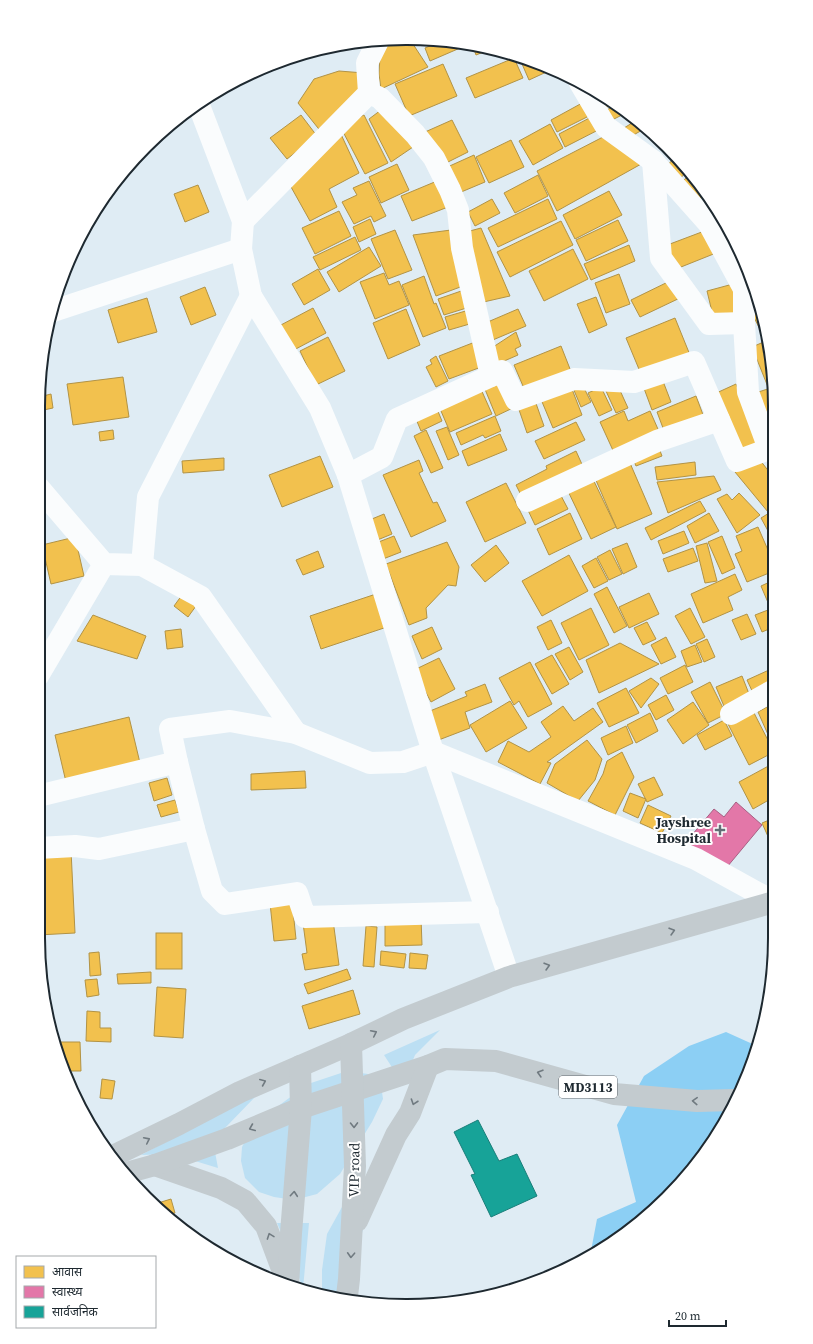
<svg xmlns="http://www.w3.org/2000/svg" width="813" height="1344" font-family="'Source Serif 4','Noto Sans Devanagari',serif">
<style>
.green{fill:#bcdff3}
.water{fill:#8ccff4}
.homes{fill:#f2c14e;stroke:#b29345}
.health{fill:#e377a8;stroke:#a86084}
.public{fill:#17a398;stroke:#197e79}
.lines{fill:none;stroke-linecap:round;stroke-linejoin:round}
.minor{stroke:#fafcfd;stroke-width:22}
.major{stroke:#c3cbcf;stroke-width:22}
.oneway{stroke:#707a80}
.poi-dot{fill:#626d75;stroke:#fff;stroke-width:1.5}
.labels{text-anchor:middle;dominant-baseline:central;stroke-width:4;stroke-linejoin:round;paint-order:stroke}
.shield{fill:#fff;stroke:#62696e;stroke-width:1}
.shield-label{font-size:13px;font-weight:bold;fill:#1e2930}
.poi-label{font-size:14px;font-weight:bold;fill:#1e2930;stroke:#fff;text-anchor:end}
.street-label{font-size:14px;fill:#1e2930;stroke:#fff}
.rim{fill:none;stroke:#1e2930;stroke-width:2}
</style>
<rect width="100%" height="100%" fill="#dfecf4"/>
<!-- green -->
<g class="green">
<polygon points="440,1030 415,1055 403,1084 384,1055"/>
<polygon points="347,1071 368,1074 381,1085 383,1099 372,1122 340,1174 317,1194 294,1200 274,1197 259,1192 245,1178 241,1161 242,1147 254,1124 308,1084"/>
<polygon points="260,1092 224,1129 215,1152 218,1168 172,1154 141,1155"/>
<polygon points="342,1207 369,1209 354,1260 341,1295 322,1292 322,1270 327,1234"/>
<polygon points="277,1223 309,1223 303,1289 293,1260"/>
</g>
<!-- water -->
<polygon class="water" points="726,1032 757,1046 755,1056 713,1142 631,1230 591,1251 597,1219 636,1202 617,1125 644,1076 689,1046"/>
<!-- homes -->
<g class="homes">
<polygon points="409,38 428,67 381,89 379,74 380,56 389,40"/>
<polygon points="442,41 466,44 467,45 430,61 425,48"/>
<polygon points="472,44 479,45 491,49 476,55"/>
<polygon points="519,57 548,66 553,69 529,80"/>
<polygon points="514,58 523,78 475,98 466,78"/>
<polygon points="278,62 253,75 253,73 266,66"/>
<polygon points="443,64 457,96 409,116 395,84"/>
<polygon points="339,71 364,73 359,91 322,133 298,103 314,79"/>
<polygon points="604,96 615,103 603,109 598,99"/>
<polygon points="584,102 591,115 557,132 551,120"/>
<polygon points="616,105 626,113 606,123 601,113"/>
<polygon points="381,110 413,147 391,162 369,119"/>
<polygon points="597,114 604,127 565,147 559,134"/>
<polygon points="301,115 317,136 287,159 270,138"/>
<polygon points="364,115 388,163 365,174 340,126"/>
<polygon points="182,117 183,123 170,126"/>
<polygon points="633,119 644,129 630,137 624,128 632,123 631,120"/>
<polygon points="452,120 468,152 446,163 425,132"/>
<polygon points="550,124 563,148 533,165 519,141"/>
<polygon points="339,130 359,173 329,189 337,207 310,221 286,178"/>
<polygon points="603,137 643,163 557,211 537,171"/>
<polygon points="511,140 524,167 489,183 476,157"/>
<polygon points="474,155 485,182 454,195 443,169"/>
<polygon points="676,156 683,163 688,170 676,183 663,170"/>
<polygon points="397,164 409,190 381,203 369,177"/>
<polygon points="691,174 706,194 693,204 679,184"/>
<polygon points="538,175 548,196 515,213 504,193"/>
<polygon points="369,181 386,216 374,222 371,216 354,224 342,202 357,195 353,188"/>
<polygon points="437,181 448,207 412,221 401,196"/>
<polygon points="198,185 209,212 185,222 174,194"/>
<polygon points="609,191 622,215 575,239 563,215"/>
<polygon points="492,199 500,213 475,226 468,212"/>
<polygon points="548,199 557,219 498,247 488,228"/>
<polygon points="711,201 727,226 719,231 703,207"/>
<polygon points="339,211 351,236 315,254 302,228"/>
<polygon points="370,219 376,234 359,242 353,227"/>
<polygon points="618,220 628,241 586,261 576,240"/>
<polygon points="561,221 573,245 510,277 497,252"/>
<polygon points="481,228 510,296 479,303 466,232"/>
<polygon points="395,230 412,270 388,279 371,239"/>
<polygon points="451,230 463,286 436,296 413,235"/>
<polygon points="707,230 716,253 676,269 662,247"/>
<polygon points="355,237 361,250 320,270 313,257"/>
<polygon points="629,245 635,261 591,280 584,264"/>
<polygon points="369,247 381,266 339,292 327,272"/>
<polygon points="573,249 588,279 544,301 529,271"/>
<polygon points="318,269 330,290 304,305 292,284"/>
<polygon points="384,273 389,285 399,281 409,305 375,319 360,282"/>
<polygon points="619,274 630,304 606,313 595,283"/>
<polygon points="424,276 434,304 436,303 446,328 423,337 402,285"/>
<polygon points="674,279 682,297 640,317 631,300"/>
<polygon points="733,284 740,313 714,320 707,291"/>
<polygon points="205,287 216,315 191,325 180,297"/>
<polygon points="467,289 473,306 444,315 438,299"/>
<polygon points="596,297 607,325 589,333 577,304"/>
<polygon points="147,298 157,332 118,343 108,310"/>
<polygon points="758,299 765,335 763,335 747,304"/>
<polygon points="313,308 326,333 292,351 279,326"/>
<polygon points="406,309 420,345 388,359 373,323"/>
<polygon points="518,309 526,326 488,342 483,324"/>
<polygon points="469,310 473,323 449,330 445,317"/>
<polygon points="675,318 690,355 641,374 626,338"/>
<polygon points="516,332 521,346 515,349 518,355 495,365 487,351"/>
<polygon points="328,337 345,371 316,385 300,351"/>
<polygon points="766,341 774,382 774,384 768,387 752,347"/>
<polygon points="475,342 484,366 449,379 439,356"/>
<polygon points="561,346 572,374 526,393 514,365"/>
<polygon points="436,356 448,381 436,387 426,367 432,364 430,360"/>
<polygon points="500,374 515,407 496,416 482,382"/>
<polygon points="661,376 671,402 652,410 642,383"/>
<polygon points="123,377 129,417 73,425 67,384"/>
<polygon points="570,384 582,415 553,428 540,397"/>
<polygon points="582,384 591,402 581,407 573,388"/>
<polygon points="736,384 762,444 738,455 712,395"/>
<polygon points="618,386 628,408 616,413 606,391"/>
<polygon points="480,387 492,414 450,432 438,404"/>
<polygon points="601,387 612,410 599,416 588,393"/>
<polygon points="774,387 774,444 752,394"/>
<polygon points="51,394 53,408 39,411 39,397"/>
<polygon points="533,395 544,426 527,433 516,401"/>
<polygon points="696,396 705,420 666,436 657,412"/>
<polygon points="437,409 442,421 421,431 416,419"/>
<polygon points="624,411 628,421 650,411 661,436 616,457 600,422"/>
<polygon points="495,416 501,431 485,438 483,435 461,445 456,433"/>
<polygon points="576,422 585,440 544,459 535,441"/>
<polygon points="447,427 459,455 448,460 436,431"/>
<polygon points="113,430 114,439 100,441 99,432"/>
<polygon points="426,430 443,468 431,473 414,436"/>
<polygon points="500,434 507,450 468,466 462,451"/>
<polygon points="657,443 662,456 636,466 631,454"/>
<polygon points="576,451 585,471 524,501 516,485 547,469 546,466"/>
<polygon points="756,455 774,478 774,506 768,512 735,472"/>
<polygon points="320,456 333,487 282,507 269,475"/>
<polygon points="224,458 224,470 183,473 182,461"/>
<polygon points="419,460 423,471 419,473 433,503 437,502 446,521 411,537 383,475"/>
<polygon points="695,462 696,475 657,480 655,467"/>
<polygon points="630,463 652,514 617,529 595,478"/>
<polygon points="591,475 616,527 591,539 566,487"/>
<polygon points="714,476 721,490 668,513 657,482"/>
<polygon points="506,483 526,523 485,542 466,502"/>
<polygon points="558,490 568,509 535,525 526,506"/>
<polygon points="739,493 760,515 737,533 717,499 727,494 732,500"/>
<polygon points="700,501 706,511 651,540 645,528"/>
<polygon points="774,510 774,542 761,518"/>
<polygon points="570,513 582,539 549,555 537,529"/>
<polygon points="709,513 719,531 695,543 687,526"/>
<polygon points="384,514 392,534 375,541 367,521"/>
<polygon points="758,527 774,564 774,571 747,582 735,554 742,551 736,536"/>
<polygon points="684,531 689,543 663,554 658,541"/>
<polygon points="394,536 401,552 383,559 376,543"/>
<polygon points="722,536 735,568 722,574 708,542"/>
<polygon points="75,537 84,576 51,584 42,545"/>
<polygon points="447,542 459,567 456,586 448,585 426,608 427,618 409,625 386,564"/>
<polygon points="627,543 637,567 623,574 612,549"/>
<polygon points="707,543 717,581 705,583 696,546"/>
<polygon points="496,545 509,563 485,582 471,565"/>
<polygon points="693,548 698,561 668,572 663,559"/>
<polygon points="610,550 622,574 609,580 597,557"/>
<polygon points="318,551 324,567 303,575 296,560"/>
<polygon points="569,555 588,591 542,616 522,581"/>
<polygon points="596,558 608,581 594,588 582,566"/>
<polygon points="735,574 742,590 728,597 733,610 703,623 691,594"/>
<polygon points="774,580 774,611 772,612 761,586"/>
<polygon points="607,587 627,626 614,633 594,594"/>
<polygon points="649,593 659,614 629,628 619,607"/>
<polygon points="376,594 387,627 321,649 310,616"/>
<polygon points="182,595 196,606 188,617 174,606"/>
<polygon points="591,608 609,645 579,660 561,623"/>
<polygon points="690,608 705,637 691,644 675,616"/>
<polygon points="768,610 774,624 774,627 762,632 755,615"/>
<polygon points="747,614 756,634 741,640 732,620"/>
<polygon points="93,615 146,636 137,659 77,641"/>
<polygon points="551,620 562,643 548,650 537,627"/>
<polygon points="647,622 656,639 643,645 634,628"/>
<polygon points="432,627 442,649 422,659 412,636"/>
<polygon points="181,629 183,647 167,649 165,631"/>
<polygon points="666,637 676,657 661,664 651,645"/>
<polygon points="707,639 715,657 704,662 696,644"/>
<polygon points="620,643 659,664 599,693 586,660"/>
<polygon points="695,645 702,662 687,667 681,651"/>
<polygon points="569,647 583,672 570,680 555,654"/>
<polygon points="552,655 569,684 552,694 535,664"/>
<polygon points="439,658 455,689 431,702 414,670"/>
<polygon points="530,662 552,704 528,717 519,701 514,705 499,678"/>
<polygon points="685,665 693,682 668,694 660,678"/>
<polygon points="769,670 774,681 754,695 747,680"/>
<polygon points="742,676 751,699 726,711 716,687"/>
<polygon points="651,678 659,684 641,708 629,691"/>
<polygon points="710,682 726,714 708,723 691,692"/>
<polygon points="485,684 492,702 465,712 470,728 436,741 425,713 467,696 465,692"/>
<polygon points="626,688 639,713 609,727 597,703"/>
<polygon points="666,695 674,710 656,720 648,705"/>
<polygon points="510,701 527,728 486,752 470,725"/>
<polygon points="693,702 709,725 683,744 667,720"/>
<polygon points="774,703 774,748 758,712"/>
<polygon points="563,706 574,721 593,708 603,722 547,762 551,763 540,784 498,762 508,741 529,752 551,737 541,722"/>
<polygon points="753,711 774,752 749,765 728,724"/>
<polygon points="650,713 658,731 636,743 627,725"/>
<polygon points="129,717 140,763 66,782 55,735"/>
<polygon points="724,720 732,736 705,750 697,735"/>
<polygon points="626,726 633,743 608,755 601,738"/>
<polygon points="587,740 602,759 595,780 578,801 547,783 555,764"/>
<polygon points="622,752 634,777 615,815 588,801 603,774 607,761"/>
<polygon points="774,763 774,797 753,809 739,782"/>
<polygon points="305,771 306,788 251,790 251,774"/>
<polygon points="654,777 663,795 647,802 638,784"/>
<polygon points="167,778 172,795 154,801 149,783"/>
<polygon points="630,793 646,799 638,818 623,811"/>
<polygon points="175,800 179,812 161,817 157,805"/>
<polygon points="648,805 671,816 662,833 640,823"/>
<polygon points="774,818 774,850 762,823"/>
<polygon points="71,850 75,933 38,935 38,851"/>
<polygon points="292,901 296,939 274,941 270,903"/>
<polygon points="385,918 421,918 422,945 385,946"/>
<polygon points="333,920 339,965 305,970 302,954 307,953 303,923"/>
<polygon points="366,926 377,927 374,967 363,966"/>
<rect x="156" y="933" width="26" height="36"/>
<polygon points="381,951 406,954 404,968 380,965"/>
<polygon points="99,952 101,975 90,976 89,953"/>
<polygon points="410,953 428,955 426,969 409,968"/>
<polygon points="347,969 351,979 308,994 304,984"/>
<polygon points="151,972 151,983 118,984 117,974"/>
<polygon points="97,979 99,995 87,997 85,980"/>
<polygon points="157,987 186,989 183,1038 154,1036"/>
<polygon points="353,990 360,1014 309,1029 302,1006"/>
<polygon points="87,1011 100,1012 100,1028 111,1028 111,1042 86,1041"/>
<polygon points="55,1042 80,1042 81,1071 65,1071 57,1056"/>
<polygon points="102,1079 115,1081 112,1099 100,1098"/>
<polygon points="171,1199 175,1213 170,1214 158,1203"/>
</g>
<!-- health -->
<polygon class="health" points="736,802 762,825 722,873 686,842 714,809 724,817"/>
<!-- public -->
<polygon class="public" points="478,1120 499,1161 517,1154 537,1196 491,1217 471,1175 475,1174 454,1132"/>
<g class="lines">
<!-- minor -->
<g class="minor">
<polyline points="580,83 606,127 653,161 709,224 744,289"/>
<polyline points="369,93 380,98 415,134 434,158 450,190 458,210 462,248 491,376"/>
<polyline points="198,103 243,221 241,249 251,296 320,408 348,475 433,752 509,977"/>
<polyline points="653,161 661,258 709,324 744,323"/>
<polyline points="243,221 369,93 367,63 378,41"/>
<polyline points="753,283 744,289 744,323 748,392 769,449"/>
<polyline points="53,311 241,249"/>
<polyline points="348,475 382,457 397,419 502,371 516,400 574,379 634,382 694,362 737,461 769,449 774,449"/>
<polyline points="39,488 104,564 142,565 201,597 296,733"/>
<polyline points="527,501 657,441 719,420"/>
<polyline points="142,565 148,497 251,296"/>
<polyline points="38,676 104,564"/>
<polyline points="731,714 774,690"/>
<polyline points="38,796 177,762"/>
<polyline points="38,848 75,846 99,849 194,829"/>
<polyline points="488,912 305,917 297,893 225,904 212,891 194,829 177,762 170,729 230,721 296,733 370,763 403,762 433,752 696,859 774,902"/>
</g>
<!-- major -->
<g class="major">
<polyline points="111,1157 179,1124 240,1092 351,1044 403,1019 509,977 774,902"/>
<polyline points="155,1165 221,1188 245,1201 266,1226 285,1277"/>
<polyline points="126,1173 155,1165 227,1139 301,1108 428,1066 445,1059 496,1061 614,1094 697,1101 734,1100"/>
<polyline points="357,1221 396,1135 410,1113 428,1066"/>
<polyline points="288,1287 291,1233 301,1108 300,1066"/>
<polyline points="347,1296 349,1279 355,1166 351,1044"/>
</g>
</g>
<!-- one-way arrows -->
<defs><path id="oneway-chevron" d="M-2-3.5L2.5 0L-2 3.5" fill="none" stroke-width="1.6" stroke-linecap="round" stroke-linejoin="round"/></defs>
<g class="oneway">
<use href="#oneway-chevron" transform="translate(672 931) rotate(-16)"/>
<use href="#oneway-chevron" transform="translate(547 966) rotate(-16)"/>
<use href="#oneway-chevron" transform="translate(374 1033) rotate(-26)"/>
<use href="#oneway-chevron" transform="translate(540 1073) rotate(-164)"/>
<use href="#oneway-chevron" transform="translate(263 1082) rotate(-23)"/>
<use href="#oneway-chevron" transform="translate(695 1101) rotate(-177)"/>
<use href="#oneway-chevron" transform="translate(414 1102) rotate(109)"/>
<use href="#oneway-chevron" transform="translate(354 1125) rotate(89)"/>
<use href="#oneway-chevron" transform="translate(252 1128) rotate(157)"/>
<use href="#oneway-chevron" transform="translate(147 1140) rotate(-26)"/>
<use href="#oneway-chevron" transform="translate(294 1194) rotate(-85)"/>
<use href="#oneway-chevron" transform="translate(270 1236) rotate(-110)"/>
<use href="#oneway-chevron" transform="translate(351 1255) rotate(93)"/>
</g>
<!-- markers -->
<path class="poi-dot" d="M718 824h4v4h4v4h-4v4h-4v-4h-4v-4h4z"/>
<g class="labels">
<!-- shield labels -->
<rect class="shield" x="559" y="1076" width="58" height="22" rx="3"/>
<g class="shield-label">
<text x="588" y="1087">MD3113</text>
</g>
<!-- poi labels -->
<g class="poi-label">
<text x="711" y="822">Jayshree<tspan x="711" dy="16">Hospital</tspan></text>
</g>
<!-- street labels -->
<g class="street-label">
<text transform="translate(354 1170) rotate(-89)">VIP road</text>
</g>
</g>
<!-- crop -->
<path d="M0 0H813V1344H0ZM406 45H407A361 361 0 0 1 768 406V938A361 361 0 0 1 407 1299H406A361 361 0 0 1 45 938V406A361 361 0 0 1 406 45Z" fill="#fff" fill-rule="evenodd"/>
<path class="rim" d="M406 45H407A361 361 0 0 1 768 406V938A361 361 0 0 1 407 1299H406A361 361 0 0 1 45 938V406A361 361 0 0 1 406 45Z"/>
<!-- legend -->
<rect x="16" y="1256" width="140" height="72" fill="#ffffff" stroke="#a5a9ac"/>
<rect x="24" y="1266" width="20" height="12" fill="#f2c14e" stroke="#a5a9ac"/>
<text x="52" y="1276" font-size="12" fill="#1e2930">आवास</text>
<rect x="24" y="1286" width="20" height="12" fill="#e377a8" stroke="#a5a9ac"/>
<text x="52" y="1296" font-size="12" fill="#1e2930">स्वास्थ्य</text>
<rect x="24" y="1306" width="20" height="12" fill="#17a398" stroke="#a5a9ac"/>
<text x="52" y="1316" font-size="12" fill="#1e2930">सार्वजनिक</text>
<!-- scale -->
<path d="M669 1320v6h57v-6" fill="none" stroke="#1e2930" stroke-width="2"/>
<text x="675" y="1320" font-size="12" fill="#1e2930" stroke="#ffffff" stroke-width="3" paint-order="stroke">20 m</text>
</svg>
